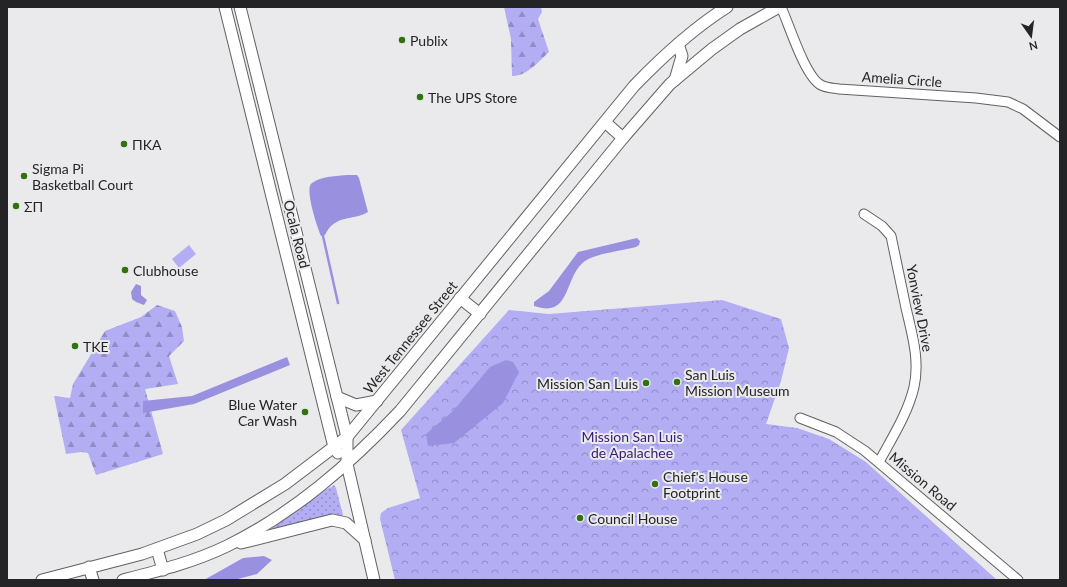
<svg xmlns="http://www.w3.org/2000/svg" width="1067" height="587" font-family="Lato,sans-serif">
<style>
.grass{fill:url(#grass-dots)}
.forest{fill:url(#forest-firs)}
.park{fill:url(#park-crowns)}
.garden{fill:#b3adf4}
.water{fill:#9990e0}
.lines{fill:none;stroke-linecap:round;stroke-linejoin:round}
.stream{stroke:#9990e0;stroke-width:2.5}
.minor-casing{stroke:#616163;stroke-width:11}
.major-casing{stroke:#616163;stroke-width:13}
.minor{stroke:#fff;stroke-width:9}
.major{stroke:#fff;stroke-width:11}
.poi-dot{fill:#30720d;stroke:#eaeaed;stroke-width:1.5}
.labels{text-anchor:middle;dominant-baseline:central;stroke-width:4;stroke-linejoin:round;paint-order:stroke}
.poi-label{font-size:14px;fill:#242325;stroke:#eaeaed;text-anchor:start}
.street-label{font-size:14px;fill:#242325;stroke:#eaeaed}
.park-label{font-size:14px;fill:#351b78;stroke:#eaeaed}
</style>
<defs>
<pattern id="grass-dots" width="8" height="8" patternUnits="userSpaceOnUse"><rect width="8" height="8" fill="#b3adf4"/><path d="M2 2h.1M6 6h.1" fill="none" stroke="#918cc5" stroke-width="1.8" stroke-linecap="round"/></pattern>
<pattern id="forest-firs" width="22" height="20" patternUnits="userSpaceOnUse"><rect width="22" height="20" fill="#b3adf4"/><path d="M5 1l3.5 6h-7zM16 11l3.5 6h-7z" fill="#918cc5"/></pattern>
<pattern id="park-crowns" width="20" height="18" patternUnits="userSpaceOnUse"><rect width="20" height="18" fill="#b3adf4"/><path d="M2 6a3 3 0 1 1 6 0M12 15a3 3 0 1 1 6 0" fill="none" stroke="#918cc5"/></pattern>
</defs>
<rect width="100%" height="100%" fill="#eaeaed"/>
<!-- grass -->
<polygon class="grass" points="334,485 336,488 343,515 341,518 268,531 330,487 330,488"/>
<!-- forest -->
<g class="forest">
<path d="M 504,7 L 541,7 L 542,12 L 538,19 L 549,52 C 539,61 526,77 512,76 L 511,39 Z"/>
<polygon points="157,305 175,311 182,327 184,341 169,356 178,384 145,389 163,454 96,475 88,453 81,452 66,454 54,396 70,398 73,384 105,331 141,317"/>
</g>
<!-- park -->
<polygon class="park" points="722,300 781,319 789,348 781,381 766,424 797,428 829,439 866,462 997,580 395,580 380,519 381,513 388,508 420,498 401,430 509,310 549,314"/>
<!-- garden -->
<polygon class="garden" points="189,245 196,254 179,268 172,259"/>
<!-- water -->
<g class="water">
<path d="M 348,175 L 357,175 L 359,178 L 368,212 C 353,221 335,214 325,235 L 321,236 C 317,227 304,187 312,183 C 321,176 337,176 348,175 Z"/>
<path d="M 637,238 L 640,241 L 639,245 L 636,247 C 622,251 597,253 585,261 C 563,277 572,319 534,306 L 534,302 L 549,291 L 578,252 Z"/>
<polygon points="136,284 141,286 141,295 147,300 144,305 136,302 132,299 131,292"/>
<polygon points="287,357 290,365 194,404 143,413 143,401 192,396"/>
<polygon points="506,360 513,362 519,372 503,403 454,443 428,446 426,434 453,411 490,367"/>
<polygon points="264,556 272,560 257,574 234,580 204,580 243,558"/>
</g>
<g class="lines">
<!-- stream -->
<polyline class="stream" points="323,236 338,303"/>
<defs>
<g id="minor">
<path d="M 781,7 C 789,24 805,77 821,85 C 826,88 833,88 839,89 L 976,98 L 1008,102 L 1023,109 L 1060,137"/>
<path d="M 864,214 L 882,226 L 891,236 C 896,260 901,284 906,308 C 912,334 920,360 914,387 C 908,413 892,438 879,462"/>
<polyline points="800,418 836,432 865,451 1018,580"/>
</g>
<g id="major">
<polyline points="225,7 330,431 334,447 338,453"/>
<polyline points="240,7 347,437 347,464 374,580"/>
<polyline points="675,80 682,56 678,44"/>
<polyline points="605,122 623,138"/>
<polyline points="460,298 480,314"/>
<polyline points="337,397 356,405 377,401"/>
<polyline points="241,543 332,520 346,523 365,540"/>
<polyline points="157,549 163,570"/>
<polyline points="89,567 93,580"/>
<path d="M 42,580 L 142,554 L 197,534 L 226,520 L 285,484 L 347,437 L 634,86 C 662,57 692,29 727,7"/>
<path d="M 123,580 C 158,571 194,562 227,546 C 294,513 349,465 400,411 L 623,138 L 670,84 L 712,49 L 740,29 L 779,7"/>
</g>
</defs>
<!-- minor casing -->
<use href="#minor" class="minor-casing"/>
<!-- major casing -->
<use href="#major" class="major-casing"/>
<!-- minor -->
<use href="#minor" class="minor"/>
<!-- major -->
<use href="#major" class="major"/>
</g>
<!-- markers -->
<g class="poi-dot">
<circle cx="402" cy="40" r="4"/>
<circle cx="420" cy="97" r="4"/>
<circle cx="124" cy="144" r="4"/>
<circle cx="24" cy="176" r="4"/>
<circle cx="16" cy="206" r="4"/>
<circle cx="125" cy="270" r="4"/>
<circle cx="75" cy="346" r="4"/>
<circle cx="677" cy="382" r="4"/>
<circle cx="646" cy="383" r="4"/>
<circle cx="305" cy="412" r="4"/>
<circle cx="655" cy="484" r="4"/>
<circle cx="580" cy="518" r="4"/>
</g>
<g class="labels">
<!-- poi labels -->
<g class="poi-label">
<text x="410" y="40">Publix</text>
<text x="428" y="97">The UPS Store</text>
<text x="132" y="144">ΠΚΑ</text>
<text x="32" y="168">Sigma Pi<tspan x="32" dy="16">Basketball Court</tspan></text>
<text x="24" y="206">ΣΠ</text>
<text x="133" y="270">Clubhouse</text>
<text x="83" y="346">TKE</text>
<text x="685" y="374">San Luis<tspan x="685" dy="16">Mission Museum</tspan></text>
<text x="638" y="383" text-anchor="end">Mission San Luis</text>
<text x="297" y="404" text-anchor="end">Blue Water<tspan x="297" dy="16">Car Wash</tspan></text>
<text x="663" y="476">Chief's House<tspan x="663" dy="16">Footprint</tspan></text>
<text x="588" y="518">Council House</text>
</g>
<!-- street labels -->
<g class="street-label">
<text transform="translate(902 79) rotate(4)">Amelia Circle</text>
<text transform="translate(297 234) rotate(76)">Ocala Road</text>
<text transform="translate(920 308) rotate(79)">Yonview Drive</text>
<text transform="translate(410 337) rotate(-51)">West Tennessee Street</text>
<text transform="translate(923 481) rotate(40)">Mission Road</text>
</g>
<!-- park labels -->
<g class="park-label">
<text x="632" y="436">Mission San Luis<tspan x="632" dy="16">de Apalachee</tspan></text>
</g>
</g>
<!-- border -->
<rect width="1067" height="587" fill="none" stroke="#242325" stroke-width="16"/>
<!-- north arrow -->
<g transform="translate(1031 36) rotate(166)" stroke="#eaeaed" stroke-width="3" paint-order="stroke">
<path d="M0-3L7 15L0 10L-7 15Z" fill="#242325"/>
<text y="-6" font-size="11" font-weight="bold" text-anchor="middle" fill="#242325">N</text>
</g>
</svg>
